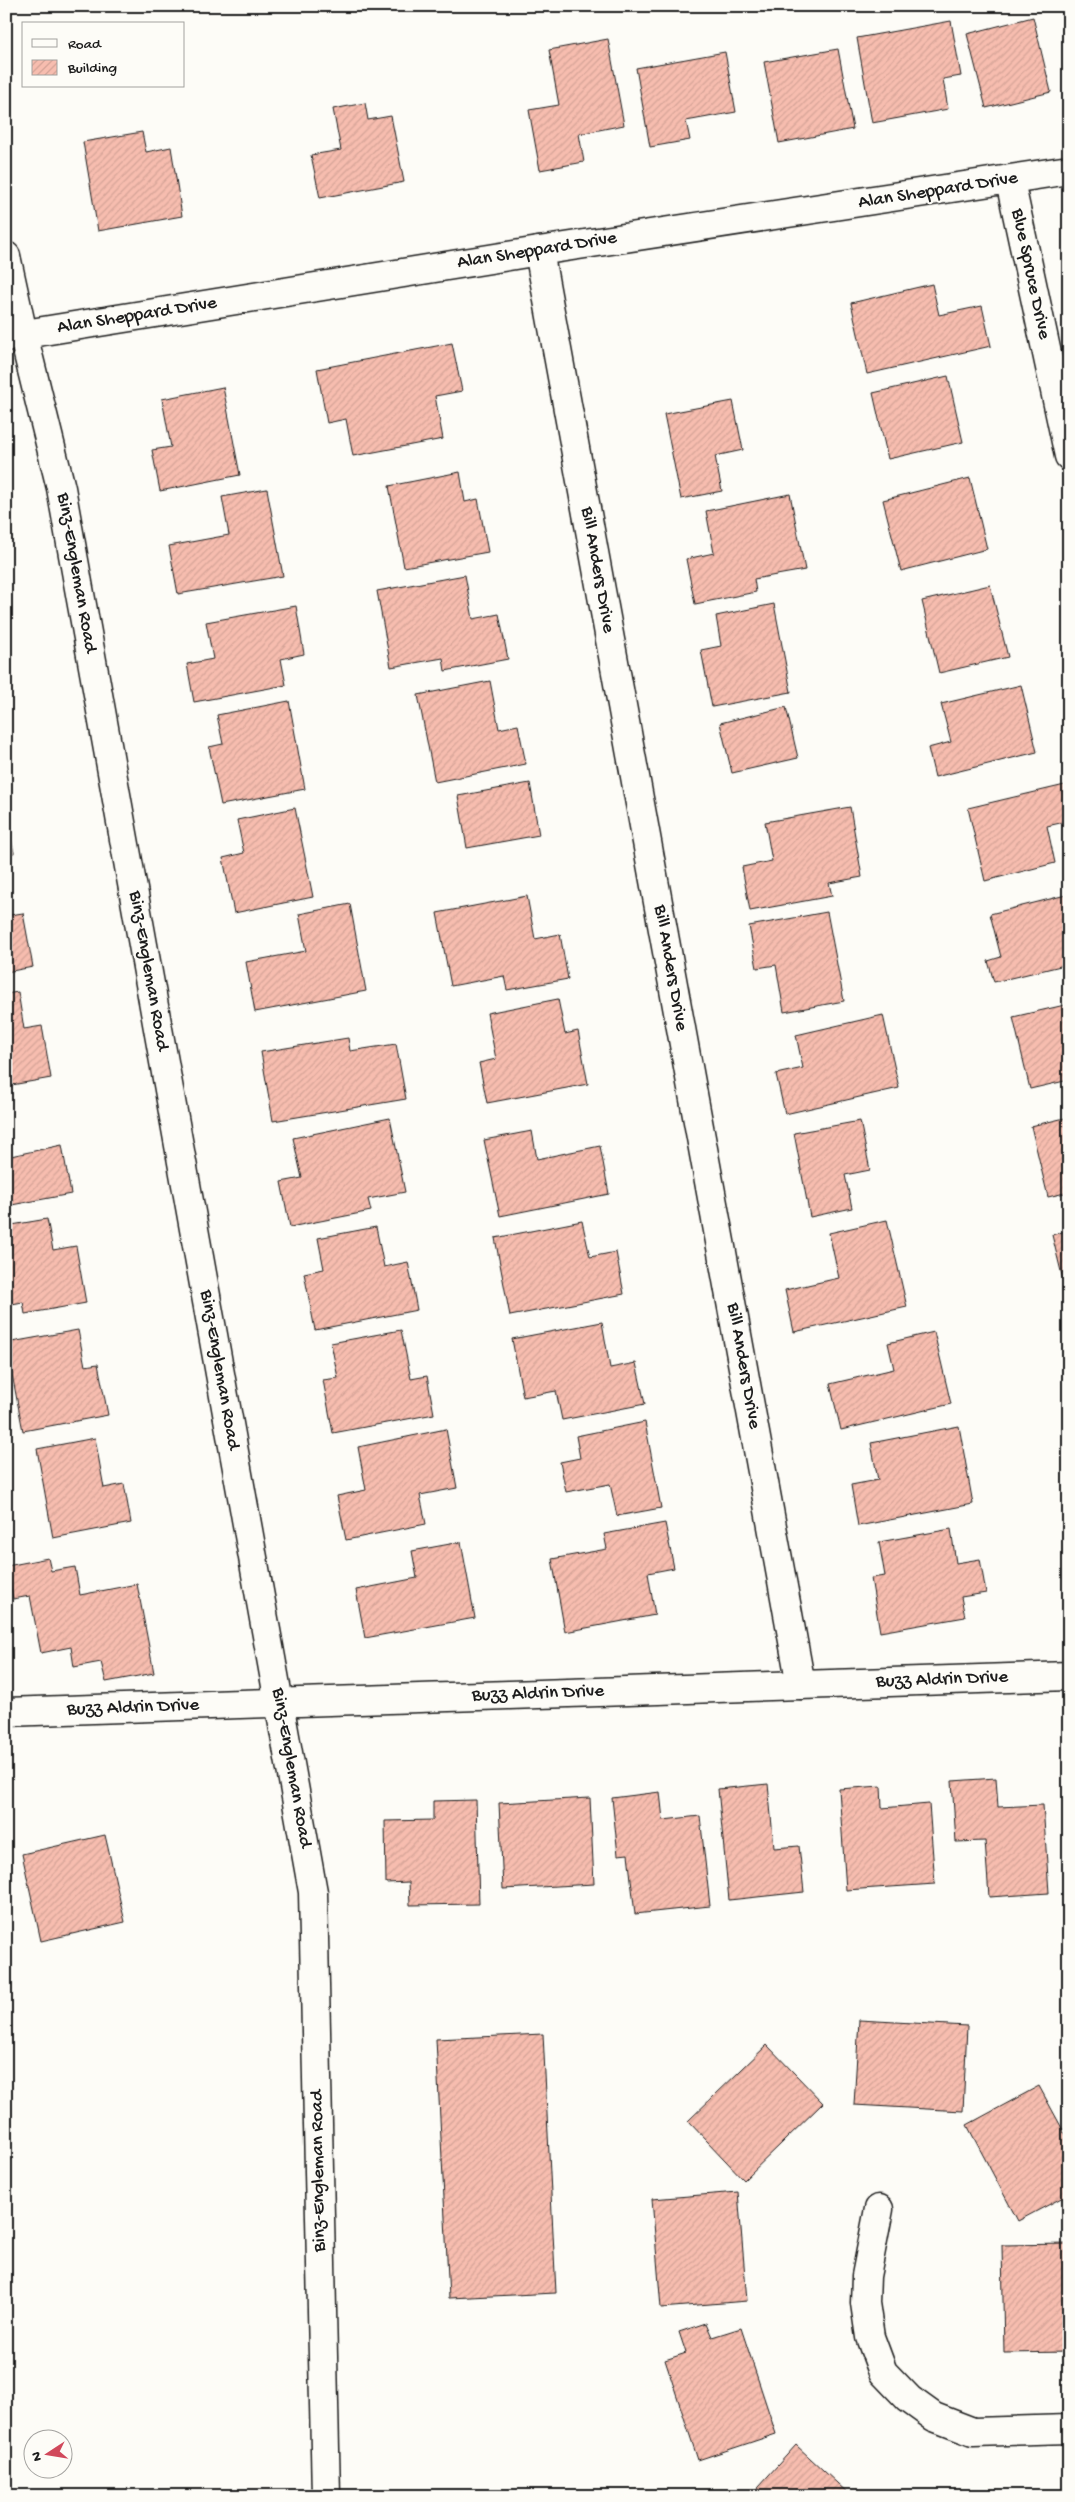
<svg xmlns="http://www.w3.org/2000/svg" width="1075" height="2502" font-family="'Gochi Hand',sans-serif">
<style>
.building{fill:url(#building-hatch);stroke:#1c1c1c}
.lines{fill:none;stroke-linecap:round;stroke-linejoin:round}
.minor-casing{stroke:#1c1c1c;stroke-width:31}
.minor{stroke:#fdfcf7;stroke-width:28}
.labels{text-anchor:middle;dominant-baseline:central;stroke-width:4;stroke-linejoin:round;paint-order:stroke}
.street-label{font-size:19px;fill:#1c1c1c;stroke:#fdfcf7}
</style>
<defs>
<pattern id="building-hatch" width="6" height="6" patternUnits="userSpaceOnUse" patternTransform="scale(1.25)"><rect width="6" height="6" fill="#f7bdaf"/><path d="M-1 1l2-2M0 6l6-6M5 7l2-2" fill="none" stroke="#d3a296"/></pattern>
</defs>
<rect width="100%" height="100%" fill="#fdfcf7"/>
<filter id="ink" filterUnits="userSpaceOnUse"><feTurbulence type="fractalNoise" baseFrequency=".02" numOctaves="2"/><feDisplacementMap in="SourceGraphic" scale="10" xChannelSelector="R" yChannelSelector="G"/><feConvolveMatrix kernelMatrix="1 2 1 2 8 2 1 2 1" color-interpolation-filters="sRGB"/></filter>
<g filter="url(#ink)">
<!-- building -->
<g class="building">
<polygon points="1033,17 1051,92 986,108 967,34"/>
<polygon points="951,21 961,76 943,79 948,109 872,123 857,38"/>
<polygon points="608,39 624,125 579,134 584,162 540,170 529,110 559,105 549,50"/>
<polygon points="838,49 853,129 779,143 764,62"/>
<polygon points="725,52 736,112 686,121 690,140 650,147 636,68"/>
<polygon points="365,103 368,120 391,116 404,182 320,198 311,155 341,150 333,109"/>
<polygon points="142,132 146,152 171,147 182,216 98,231 83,142"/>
<polygon points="932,284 939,315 982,306 991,346 867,374 851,303"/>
<polygon points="452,343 462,391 435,396 443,439 353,456 346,419 327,423 317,369"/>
<polygon points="948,376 963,442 888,459 873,393"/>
<polygon points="223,387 240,475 160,491 152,450 171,447 162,399"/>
<polygon points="733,401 743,450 715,456 722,491 681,499 664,414"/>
<polygon points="460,472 465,502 478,499 488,552 404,567 389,486"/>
<polygon points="970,478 987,549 901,571 883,500"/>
<polygon points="267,489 283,576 178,594 169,546 229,535 222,497"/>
<polygon points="790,494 805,570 754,579 756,592 695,604 686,559 714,553 706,511"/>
<polygon points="465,575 473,619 499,614 508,659 445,671 443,658 391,667 377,591"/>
<polygon points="990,585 1008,657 939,673 922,601"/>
<polygon points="774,604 791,692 712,707 701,650 721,646 716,616"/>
<polygon points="296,606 304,654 281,659 286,685 194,702 187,664 213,659 206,622"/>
<polygon points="490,681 499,729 518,725 526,764 435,782 418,695"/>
<polygon points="1021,685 1037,752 935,777 928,748 951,742 941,704"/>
<polygon points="289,701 305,789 221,805 209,747 223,744 217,715"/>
<polygon points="786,707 798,758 732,773 720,723"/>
<polygon points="530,783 539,835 467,848 458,796"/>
<polygon points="1069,784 1069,821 1047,826 1055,863 985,881 968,808"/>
<polygon points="850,807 862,877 829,883 832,896 750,911 742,867 772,861 765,822"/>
<polygon points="295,808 313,897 234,913 223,858 244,853 237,820"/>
<polygon points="6,812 14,853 6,855"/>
<polygon points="1066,895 1069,907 1069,964 994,982 988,961 1001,957 990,914"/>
<polygon points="6,896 10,915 23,913 33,967 6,972"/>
<polygon points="527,896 535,939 560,934 568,979 507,990 504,976 451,986 437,913"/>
<polygon points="350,904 366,991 255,1012 246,962 306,951 299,914"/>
<polygon points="827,912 844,1001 784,1012 776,965 757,968 749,926"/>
<polygon points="18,992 24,1029 42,1026 51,1078 6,1086 6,994"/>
<polygon points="558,999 565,1034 578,1031 588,1084 487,1103 479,1063 496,1059 487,1013"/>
<polygon points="1069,1004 1069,1080 1030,1089 1013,1017"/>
<polygon points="883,1015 899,1088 785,1114 776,1074 803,1068 796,1035"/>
<polygon points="348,1038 350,1051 396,1044 406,1099 273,1121 261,1052"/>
<polygon points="1069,1117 1069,1192 1048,1197 1031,1126"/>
<polygon points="390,1118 405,1192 368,1199 371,1211 290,1227 281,1182 302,1178 293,1138"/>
<polygon points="860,1121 870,1170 845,1175 852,1208 810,1217 794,1133"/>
<polygon points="532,1131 537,1159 600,1146 609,1194 500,1216 484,1140"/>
<polygon points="62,1145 71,1194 6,1206 6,1157"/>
<polygon points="47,1219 53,1250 76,1246 86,1303 25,1314 23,1302 6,1305 6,1226"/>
<polygon points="887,1220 907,1307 794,1332 785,1290 839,1278 829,1233"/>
<polygon points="582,1221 590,1257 616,1252 624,1294 510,1316 495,1238"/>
<polygon points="376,1227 384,1267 408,1262 417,1310 315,1330 304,1273 324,1269 318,1238"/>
<polygon points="1069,1230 1069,1300 1068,1300 1052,1235"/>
<polygon points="602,1322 610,1368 636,1363 645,1404 562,1420 556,1391 523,1397 512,1339"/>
<polygon points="78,1330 85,1366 98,1364 108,1415 23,1431 6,1343"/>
<polygon points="401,1330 411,1379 427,1376 434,1414 333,1433 323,1380 338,1378 331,1343"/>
<polygon points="934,1332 951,1404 841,1430 830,1384 894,1369 888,1343"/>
<polygon points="645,1422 661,1508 617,1516 610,1484 566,1492 560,1462 580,1458 576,1436"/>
<polygon points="959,1426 973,1504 858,1526 851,1485 878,1480 871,1443"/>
<polygon points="446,1429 457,1488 420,1495 426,1524 346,1540 337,1496 366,1490 358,1447"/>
<polygon points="95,1438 104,1488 124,1484 131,1523 53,1538 37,1449"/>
<polygon points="665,1523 674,1568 648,1573 655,1615 565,1632 552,1559 607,1549 604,1534"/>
<polygon points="951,1529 956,1563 980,1559 986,1593 961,1597 965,1617 880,1632 871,1578 885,1576 879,1542"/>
<polygon points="461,1542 475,1618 365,1638 356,1590 417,1578 412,1551"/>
<polygon points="48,1558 51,1571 75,1567 80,1595 137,1584 154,1673 106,1682 101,1662 74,1667 71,1647 41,1653 30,1596 13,1599 7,1566"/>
<polygon points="996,1778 998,1807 1043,1805 1049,1893 989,1897 985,1841 956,1842 952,1781"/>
<polygon points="768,1784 774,1848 799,1846 804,1892 729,1900 718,1789"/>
<polygon points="881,1786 882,1808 929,1804 935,1884 846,1890 839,1789"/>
<polygon points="660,1792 663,1820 700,1816 710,1906 635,1914 628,1854 618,1855 612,1798"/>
<polygon points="590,1798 594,1884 503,1889 499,1803"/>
<polygon points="476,1800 479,1904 410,1905 409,1882 386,1883 385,1821 433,1820 433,1801"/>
<polygon points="105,1835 125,1922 41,1941 22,1854"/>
<polygon points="859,2020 967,2026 963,2111 854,2105"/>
<polygon points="543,2034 556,2293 449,2298 436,2039"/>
<polygon points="767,2045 823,2103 744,2180 688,2121"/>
<polygon points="1039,2086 1069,2141 1069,2194 1018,2221 967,2125"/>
<polygon points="738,2192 747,2301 661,2308 652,2199"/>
<polygon points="1069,2244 1069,2352 1004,2353 1002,2245"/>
<polygon points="706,2323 712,2337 741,2328 776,2434 698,2460 665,2360 686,2353 679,2332"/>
<polygon points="796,2445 851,2496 750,2496"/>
</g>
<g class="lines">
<defs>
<g id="minor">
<polyline points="1010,181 1069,456"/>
<polyline points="539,251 801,1685"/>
<polyline points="6,256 23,334 61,488 313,1892 326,2496"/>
<polyline points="6,337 539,251 1069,170"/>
<polyline points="6,1712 1069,1676"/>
<polyline points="879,2209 866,2276 865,2303 870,2337 883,2372 909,2399 934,2417 973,2432 1069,2429"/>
</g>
</defs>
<!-- minor casing -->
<use href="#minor" class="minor-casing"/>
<!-- minor -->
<use href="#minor" class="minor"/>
</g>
</g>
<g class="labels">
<!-- street labels -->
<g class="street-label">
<text transform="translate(938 191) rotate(-9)">Alan Sheppard Drive</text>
<text transform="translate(537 251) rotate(-9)">Alan Sheppard Drive</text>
<text transform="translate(1030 274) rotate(78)">Blue Spruce Drive</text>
<text transform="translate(137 316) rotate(-9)">Alan Sheppard Drive</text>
<text transform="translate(597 570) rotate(80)">Bill Anders Drive</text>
<text transform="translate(76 573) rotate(80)">Binz-Engleman Road</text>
<text transform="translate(670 968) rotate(80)">Bill Anders Drive</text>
<text transform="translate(148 971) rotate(80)">Binz-Engleman Road</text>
<text transform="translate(743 1366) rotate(80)">Bill Anders Drive</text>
<text transform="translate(219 1370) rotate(80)">Binz-Engleman Road</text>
<text transform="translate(942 1680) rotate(-2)">Buzz Aldrin Drive</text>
<text transform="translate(538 1694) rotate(-2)">Buzz Aldrin Drive</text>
<text transform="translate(133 1708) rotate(-2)">Buzz Aldrin Drive</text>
<text transform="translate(291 1768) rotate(80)">Binz-Engleman Road</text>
<text transform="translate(319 2171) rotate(-91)">Binz-Engleman Road</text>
</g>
</g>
<!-- margin -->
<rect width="1075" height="2502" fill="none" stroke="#fdfcf7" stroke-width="25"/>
<rect x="12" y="12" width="1050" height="2477" fill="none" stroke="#1c1c1c" stroke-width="2" filter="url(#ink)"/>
<!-- legend -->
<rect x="22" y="22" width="162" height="65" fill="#fdfcf7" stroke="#a3a29f"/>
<rect x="32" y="39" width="25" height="8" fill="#fdfcf7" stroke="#a3a29f"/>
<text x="68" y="48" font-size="15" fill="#1c1c1c">Road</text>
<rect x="32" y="60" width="25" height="15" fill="url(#building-hatch)" stroke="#a3a29f"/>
<text x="68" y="72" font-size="15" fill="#1c1c1c">Building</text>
<!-- north arrow -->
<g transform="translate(48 2454) rotate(258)"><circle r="24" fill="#fdfcf7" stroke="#a3a29f"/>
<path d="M0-4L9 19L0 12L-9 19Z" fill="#d1495b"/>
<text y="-8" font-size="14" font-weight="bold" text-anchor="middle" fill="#1c1c1c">N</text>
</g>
</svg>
